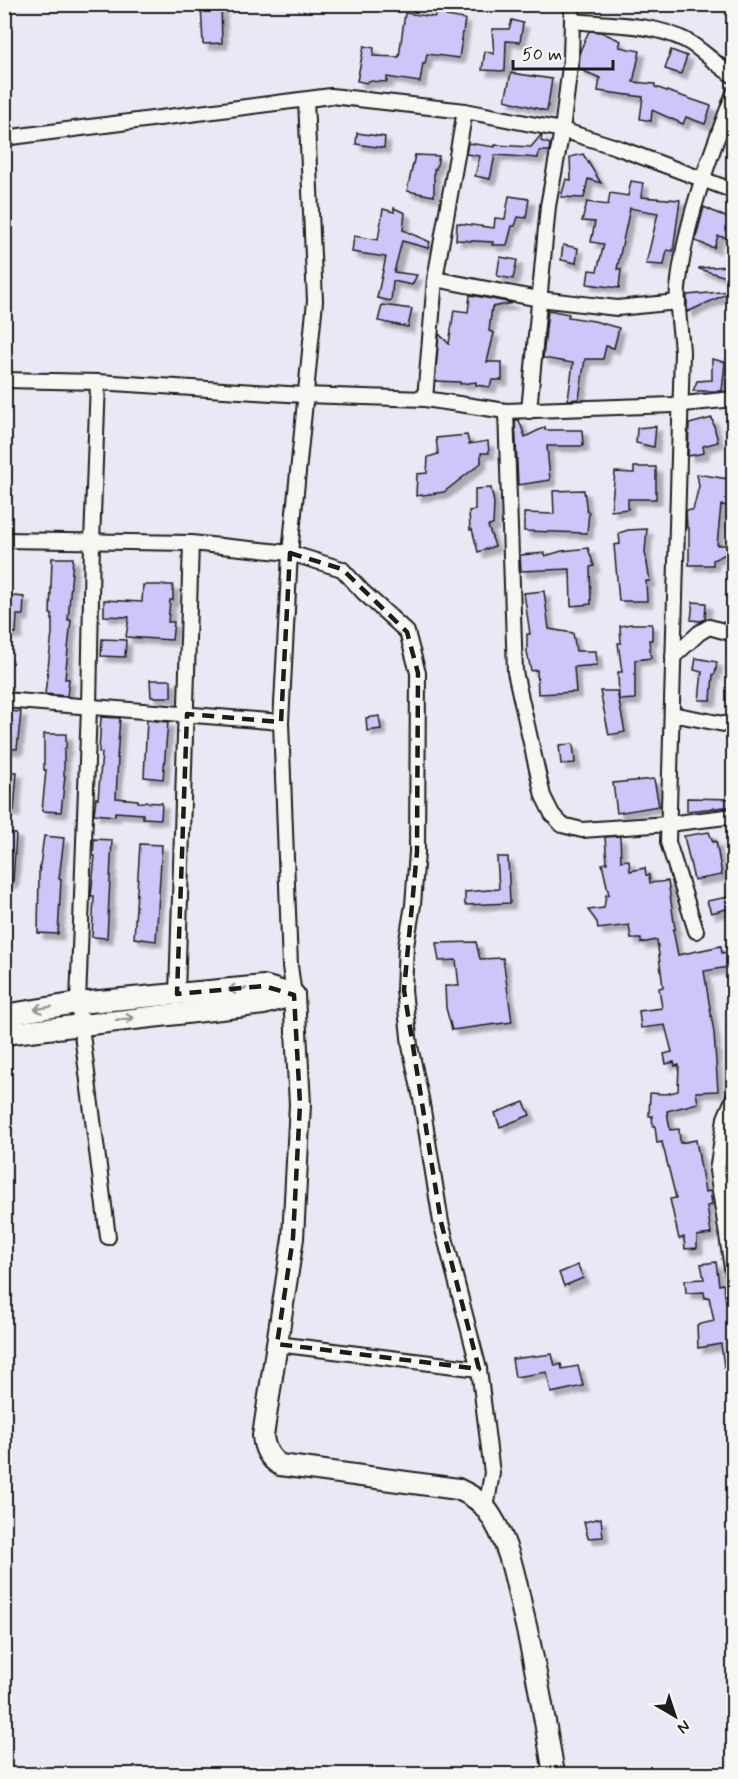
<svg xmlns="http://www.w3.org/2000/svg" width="738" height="1779" font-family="Mynerve,sans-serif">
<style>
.building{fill:#cdc6f9;stroke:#1c1c1c;stroke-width:1.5;filter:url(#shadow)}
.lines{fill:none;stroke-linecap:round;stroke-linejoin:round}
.minor-casing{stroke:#1c1c1c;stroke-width:18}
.secondary-casing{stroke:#1c1c1c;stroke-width:24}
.minor{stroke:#f6f6f2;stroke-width:14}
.secondary{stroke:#f6f6f2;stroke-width:20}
.oneway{stroke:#949492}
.marked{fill:none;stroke:#1c1c1c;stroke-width:4.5;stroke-dasharray:12 8;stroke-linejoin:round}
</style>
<defs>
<filter id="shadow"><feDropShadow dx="5.5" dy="5.5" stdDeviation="1.5" flood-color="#0004"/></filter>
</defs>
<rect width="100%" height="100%" fill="#eae8f4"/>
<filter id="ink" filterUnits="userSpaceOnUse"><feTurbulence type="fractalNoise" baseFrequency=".0167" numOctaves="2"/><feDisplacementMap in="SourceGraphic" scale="12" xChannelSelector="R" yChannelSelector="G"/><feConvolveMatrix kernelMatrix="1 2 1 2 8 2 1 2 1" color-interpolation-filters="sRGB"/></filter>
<g filter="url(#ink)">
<!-- building -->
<g class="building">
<polygon points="201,4 221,4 222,43 203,44"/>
<polygon points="435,11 447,12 446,16 465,19 459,58 427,54 425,64 423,63 420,82 387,77 387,82 368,81 367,83 357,81 364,46 374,48 373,56 399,57 405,13 435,17"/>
<polygon points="512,20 523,23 520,42 506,41 505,71 482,70 485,51 494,54 492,29 509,29"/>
<polygon points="589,31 601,32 621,41 619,47 640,51 633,82 655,84 655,87 711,106 705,124 686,117 683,124 652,110 651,121 640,119 643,97 598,91 600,78 579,69 580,51"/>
<polygon points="671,50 687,56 681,74 665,69"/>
<polygon points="511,73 552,79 547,111 505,100"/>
<polygon points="357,133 385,137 384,148 356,144"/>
<polygon points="541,135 542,135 541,141 550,144 549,151 539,151 538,158 495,155 490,179 475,176 480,156 466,154 468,143 495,147 495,145 531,147"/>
<polygon points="583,154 601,183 588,179 584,198 561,197 566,179 571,180 570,157"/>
<polygon points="415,155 439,156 436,169 434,169 434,196 407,191"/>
<polygon points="631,181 643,183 641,197 680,200 673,251 667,250 664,265 646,264 658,213 630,208 617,269 621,269 619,288 587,284 589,270 597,271 604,244 591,242 595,222 582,221 587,202 608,205 610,193 628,196"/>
<polygon points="509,196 529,199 526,218 518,217 515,226 512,226 507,245 492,245 493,242 456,240 457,223 494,228 495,218 505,219"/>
<polygon points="704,207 734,221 734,239 718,236 714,248 695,241"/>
<polygon points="394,208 405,213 403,230 430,242 428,248 402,241 394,272 417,275 412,285 393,281 391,301 377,298 386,257 352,252 354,236 378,240 383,209 394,212"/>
<polygon points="563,245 578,248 576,263 561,260"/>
<polygon points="500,257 517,260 513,279 497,276"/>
<polygon points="729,266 730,278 699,269 699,268"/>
<polygon points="731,291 731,292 687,312 687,295"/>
<polygon points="470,295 513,303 492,307 489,331 494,333 487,362 502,362 502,380 492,380 490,387 476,385 476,382 460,384 460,382 435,381 439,334 449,344 454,310 468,312"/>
<polygon points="382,305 412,309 408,327 378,321"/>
<polygon points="548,310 569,314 568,317 594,321 619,328 614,348 606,346 603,359 585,359 579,399 568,400 573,363 543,358"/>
<polygon points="712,359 725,362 722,391 693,391 697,381 712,380"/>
<polygon points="712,418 718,442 703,446 704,453 688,456 689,424"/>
<polygon points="515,420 519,420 525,437 545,427 545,430 582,430 583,446 547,446 550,480 518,485"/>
<polygon points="656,426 654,447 636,443 637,428"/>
<polygon points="467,435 469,444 488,441 489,453 481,453 481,463 444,492 416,496 417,474 427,473 428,457 438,454 436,438"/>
<polygon points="634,467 656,467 656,499 628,499 628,509 611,511 615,472 634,473"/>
<polygon points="697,474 734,480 734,506 721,505 717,545 734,545 734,550 713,560 713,565 689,565 689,528 687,528 686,510 693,510 699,486"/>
<polygon points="491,488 494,503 493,525 488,526 495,546 478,552 472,529 470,530 469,511 475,510 475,489"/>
<polygon points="584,490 587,512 589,512 587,533 524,531 524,513 554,514 553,491"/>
<polygon points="647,529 645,552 650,581 646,581 647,601 619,601 614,545 620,544 619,533 628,530"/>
<polygon points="588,548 594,566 590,567 591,604 571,606 570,569 521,571 520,555 545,553 545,556 562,551"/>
<polygon points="52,558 73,558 68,620 71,620 65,679 69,679 67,696 45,694 52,633 52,614 50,614"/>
<polygon points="143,585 173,585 173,600 170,600 168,622 174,622 172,640 126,637 129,617 104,616 104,600 142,602"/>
<polygon points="544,591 549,629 573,633 576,651 596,651 597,665 574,667 576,692 538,694 537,670 531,671 527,652 527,634 530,634 524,593"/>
<polygon points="4,595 24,597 23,615 17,615 16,633 4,632"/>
<polygon points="693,602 706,603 705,619 701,621 691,620"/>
<polygon points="631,624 652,624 652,640 649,640 651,658 635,660 635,699 619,700 618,672 622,672 618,643 621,643 620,626"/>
<polygon points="102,639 126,640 125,657 101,656"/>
<polygon points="696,658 717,662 715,674 713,674 711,700 699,700 702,672 694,670"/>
<polygon points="150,680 171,680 171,697 151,697"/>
<polygon points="600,691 617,691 625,732 609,735"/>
<polygon points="4,711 21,712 17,749 4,748"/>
<polygon points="379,716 381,729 367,731 366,718"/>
<polygon points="101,717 120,718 117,758 118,758 116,798 138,800 138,802 162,803 161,819 143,818 143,814 115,812 115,816 94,814 96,798 98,799 102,753 99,752"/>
<polygon points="147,720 168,722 163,779 144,777"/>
<polygon points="44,734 66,734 66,749 64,749 64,776 65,776 61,812 42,811 46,770 44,770"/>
<polygon points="573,744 575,763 561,764 559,745"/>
<polygon points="4,772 17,772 14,811 4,810"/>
<polygon points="654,779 659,806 617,813 613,783"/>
<polygon points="687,798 733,799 734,806 687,811"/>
<polygon points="709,832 713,842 716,841 722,875 694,880 684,836"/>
<polygon points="4,833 16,834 13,882 4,882"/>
<polygon points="44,836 64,838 59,879 61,880 58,934 38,933 39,873"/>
<polygon points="620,836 621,861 629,860 630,871 645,868 646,875 649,875 650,883 668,881 675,929 673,930 678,955 721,946 722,953 734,951 734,966 704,971 714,1033 718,1091 696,1092 698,1103 667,1111 670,1130 679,1129 680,1143 696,1140 705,1192 710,1191 712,1205 707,1206 711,1234 697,1236 697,1248 685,1249 684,1237 679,1239 670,1199 676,1198 662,1142 657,1143 655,1126 653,1126 652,1116 649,1116 650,1093 666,1094 678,1091 679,1065 675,1066 674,1062 666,1064 664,1054 672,1052 665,1025 641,1028 639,1011 662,1008 659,988 663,987 657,940 641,943 641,939 631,939 629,925 598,929 597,922 588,910 604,908 606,895 609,895 602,864 607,863 605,837"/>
<polygon points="94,839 112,840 107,938 92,937 94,896 91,896 95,856 93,856"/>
<polygon points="140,844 162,845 156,941 134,938"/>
<polygon points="497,857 508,857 510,903 465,905 465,892 499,889"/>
<polygon points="734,896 734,907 711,913 707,901"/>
<polygon points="476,942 480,959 503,958 512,1022 452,1030 446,1008 445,986 459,986 456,960 439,961 436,943"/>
<polygon points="524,1102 530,1115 500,1127 495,1113"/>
<polygon points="716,1262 719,1285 723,1284 734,1344 734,1365 724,1367 721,1344 698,1348 697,1325 714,1321 709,1297 705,1298 704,1292 686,1293 685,1280 704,1279 701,1264"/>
<polygon points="578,1265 583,1278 564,1286 559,1273"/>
<polygon points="552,1354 555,1366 561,1364 562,1369 578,1366 583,1386 551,1393 547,1372 515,1377 512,1359"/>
<polygon points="601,1518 603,1537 588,1538 584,1522"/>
</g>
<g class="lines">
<defs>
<g id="minor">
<polyline points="572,21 572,4"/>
<path d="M 734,76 C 717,66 701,48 685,40 C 652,23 609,25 572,21 L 571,58 L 562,130 L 616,147 L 734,191"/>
<polyline points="4,138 331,96 465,111 562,130 548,206 529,411"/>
<polyline points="435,279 539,299 617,308 678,302"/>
<polyline points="4,380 98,382 304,395 425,399 506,411 673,405 734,399"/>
<polyline points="98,382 92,542 89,708 78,1003 108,1237"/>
<polyline points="425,399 435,279 465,111"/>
<polyline points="506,411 515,672 543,796 552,814 562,825 582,830 668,824 734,816"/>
<polyline points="4,540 191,543 290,553 315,301 306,100"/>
<polyline points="673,657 699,633 709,627 734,634"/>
<polyline points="4,700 281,722"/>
<polyline points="672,714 734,726"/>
<path d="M 696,931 L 668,842 L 682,352 C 681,331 676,308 678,288 C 685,220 710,156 734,93"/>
<polyline points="177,994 191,543"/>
<polyline points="294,995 290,966 281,722 290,553 342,569 363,592 407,632 418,673 417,852 413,905 406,946 404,990 410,1046 421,1098 441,1222 479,1369 492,1473 486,1508"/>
<polyline points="734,1097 725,1118 717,1171 734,1281"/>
<polyline points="277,1344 479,1369"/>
</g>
<g id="secondary">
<path d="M 294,995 L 300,1104 L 293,1238 L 263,1436 C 264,1449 269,1458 280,1465 L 458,1489 C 469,1494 480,1500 487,1510 C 509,1541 515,1577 523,1613 C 536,1666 545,1720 554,1774"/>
<polyline points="4,1015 78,1003 264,986 294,995"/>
<polyline points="4,1034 264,1004 294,995"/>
</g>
</defs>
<!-- minor casing -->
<use href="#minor" class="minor-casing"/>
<!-- secondary casing -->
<use href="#secondary" class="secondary-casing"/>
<!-- minor -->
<use href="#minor" class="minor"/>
<!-- secondary -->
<use href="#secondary" class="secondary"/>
</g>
<!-- one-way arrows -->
<defs><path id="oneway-shaft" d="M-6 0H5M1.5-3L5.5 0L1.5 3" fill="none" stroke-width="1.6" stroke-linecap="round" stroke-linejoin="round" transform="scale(1.5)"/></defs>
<g class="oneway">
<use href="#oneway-shaft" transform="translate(237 989) rotate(175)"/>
<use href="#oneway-shaft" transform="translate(43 1008) rotate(171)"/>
<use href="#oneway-shaft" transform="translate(125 1019) rotate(-6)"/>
</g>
</g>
<!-- marked area -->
<path class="marked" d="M 290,553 L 342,569 L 407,632 L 418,673 L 417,852 L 404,990 L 441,1222 L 479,1369 L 277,1344 L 293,1238 L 300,1104 L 294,995 L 264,986 L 177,994 L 187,714 L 281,722 Z"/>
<!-- margin -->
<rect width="738" height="1779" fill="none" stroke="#f6f6f2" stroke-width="24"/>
<rect x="12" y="12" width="714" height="1755" fill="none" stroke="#1c1c1c" stroke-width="2" filter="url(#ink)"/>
<!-- north arrow -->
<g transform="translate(675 1716) rotate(141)" stroke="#f6f6f2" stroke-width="4.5" paint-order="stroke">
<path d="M0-4.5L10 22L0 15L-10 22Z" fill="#1c1c1c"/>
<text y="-9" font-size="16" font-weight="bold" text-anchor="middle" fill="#1c1c1c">N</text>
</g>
<!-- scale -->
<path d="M513 60v9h100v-9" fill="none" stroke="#1c1c1c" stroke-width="3"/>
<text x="522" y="60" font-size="18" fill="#1c1c1c" stroke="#f6f6f2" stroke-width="4.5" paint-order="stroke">50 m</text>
</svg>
